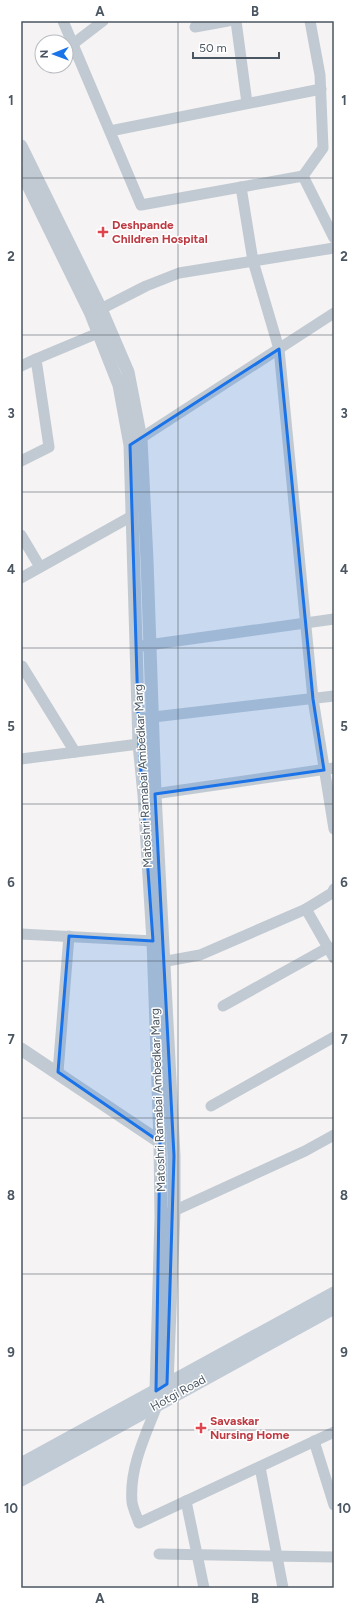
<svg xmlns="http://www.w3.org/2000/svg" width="355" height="1609" font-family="Figtree,sans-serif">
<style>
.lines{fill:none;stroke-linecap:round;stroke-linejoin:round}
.minor{stroke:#c1cad2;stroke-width:11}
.tertiary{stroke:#c1cad2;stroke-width:13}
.secondary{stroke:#c1cbd6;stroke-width:15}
.marked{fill:#1a73e8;fill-opacity:0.2;stroke:#1a73e8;stroke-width:3;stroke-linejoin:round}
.grid{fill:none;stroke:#4a5661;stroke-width:1;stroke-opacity:0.55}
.health-dot{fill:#e0444e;stroke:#fff;stroke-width:1.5}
.labels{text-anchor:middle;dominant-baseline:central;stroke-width:3;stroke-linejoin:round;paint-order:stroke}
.health-label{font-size:12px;font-weight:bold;fill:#be3a42;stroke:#fff;text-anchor:start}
.street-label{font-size:12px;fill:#4a5661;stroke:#fff}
.neatline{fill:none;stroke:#4a5661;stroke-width:1.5}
.grid-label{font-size:13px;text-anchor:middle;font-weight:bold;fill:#4a5661}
</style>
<rect width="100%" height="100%" fill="#f5f3f3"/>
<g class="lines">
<!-- minor -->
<g class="minor">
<polyline points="63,21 141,205 303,176 323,148 320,75 310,21"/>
<polyline points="236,21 247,103"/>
<polyline points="195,27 228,21"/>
<polyline points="73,44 103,21"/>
<polyline points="110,131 321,89"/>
<polyline points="303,176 334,238"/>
<polyline points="241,187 253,261 279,349 313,699 334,829"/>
<polyline points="93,313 146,286 179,273 334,248"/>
<polyline points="21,366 36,359"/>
<polyline points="135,442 334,313"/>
<polyline points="21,461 49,447 36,359 98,333"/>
<polyline points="21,535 40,567"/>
<polyline points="21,578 132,516"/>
<polyline points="141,646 334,619"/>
<polyline points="21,667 22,666 75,752"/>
<polyline points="145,718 334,696"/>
<polyline points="21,759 139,744"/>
<polyline points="147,795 334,768"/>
<polyline points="306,909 332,893 334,889"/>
<polyline points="21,934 153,941"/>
<polyline points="156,963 200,955 306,909 334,958"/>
<polyline points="223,1006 329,947"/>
<polyline points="58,1072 69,936"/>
<polyline points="211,1106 334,1037"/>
<polyline points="167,1214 305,1151 334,1135"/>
<path d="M 158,1403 C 146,1434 129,1468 132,1502 C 133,1509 137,1517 139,1523 L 334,1432"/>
<polyline points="314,1441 334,1505"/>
<polyline points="260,1467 283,1588"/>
<polyline points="186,1501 204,1588"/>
<polyline points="159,1554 334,1557"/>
</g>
<!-- tertiary -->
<g class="tertiary">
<polyline points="21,146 101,309 128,372 141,439 147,560 155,794 174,1156 174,1211 167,1384 168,1394"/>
<polyline points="21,171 91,314 119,385 130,445 139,744 144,795 153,941 160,1142 161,1217 156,1391 158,1400"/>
<polyline points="21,1049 160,1142"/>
</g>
<!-- secondary -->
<g class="secondary">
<polyline points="21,1465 334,1294"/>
<polyline points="21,1479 334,1307"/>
</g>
</g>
<!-- marked area -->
<path class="marked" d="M 279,349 L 313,699 L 324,770 L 155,794 L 174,1156 L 167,1384 L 156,1391 L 160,1142 L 58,1072 L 69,936 L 153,941 L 139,744 L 130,445 Z"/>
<!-- grid -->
<path class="grid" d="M 178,21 L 178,1588M 21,178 L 334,178M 21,335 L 334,335M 21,492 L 334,492M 21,648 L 334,648M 21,804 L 334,804M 21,961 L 334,961M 21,1118 L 334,1118M 21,1274 L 334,1274M 21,1430 L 334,1430"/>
<!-- markers -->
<g class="health-dot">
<path d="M101 226h4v4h4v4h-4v4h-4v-4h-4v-4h4z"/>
<path d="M199 1422h4v4h4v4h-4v4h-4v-4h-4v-4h4z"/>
</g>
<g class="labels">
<!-- health labels -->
<g class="health-label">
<text x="112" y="225">Deshpande<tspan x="112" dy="14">Children Hospital</tspan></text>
<text x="210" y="1421">Savaskar<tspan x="210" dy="14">Nursing Home</tspan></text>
</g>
<!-- street labels -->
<g class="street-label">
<text transform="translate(143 776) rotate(-93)">Matoshri Ramabai Ambedkar Marg</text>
<text transform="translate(158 1100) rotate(-92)">Matoshri Ramabai Ambedkar Marg</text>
<text transform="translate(178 1393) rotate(-29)">Hotgi Road</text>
</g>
</g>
<!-- border -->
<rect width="355" height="1609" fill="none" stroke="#ffffff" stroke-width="44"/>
<!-- north arrow -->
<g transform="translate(54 54) rotate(269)"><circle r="19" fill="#ffffff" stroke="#b7bbc0"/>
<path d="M0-3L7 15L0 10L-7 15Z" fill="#1a73e8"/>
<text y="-6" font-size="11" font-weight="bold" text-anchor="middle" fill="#4a5661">N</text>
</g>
<!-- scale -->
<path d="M193 52v6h86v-6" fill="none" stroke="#4a5661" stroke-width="2"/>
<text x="199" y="52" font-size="12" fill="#4a5661" stroke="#ffffff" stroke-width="3" paint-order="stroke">50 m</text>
<rect x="22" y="22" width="311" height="1565" class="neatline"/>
<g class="grid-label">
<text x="100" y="16">A</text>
<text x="255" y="16">B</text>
<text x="11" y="105">1</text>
<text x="344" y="105">1</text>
<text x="11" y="261">2</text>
<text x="344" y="261">2</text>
<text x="11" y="418">3</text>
<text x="344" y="418">3</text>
<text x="11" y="574">4</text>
<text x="344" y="574">4</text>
<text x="11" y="731">5</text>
<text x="344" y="731">5</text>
<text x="11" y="887">6</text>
<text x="344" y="887">6</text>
<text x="11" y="1044">7</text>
<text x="344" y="1044">7</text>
<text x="11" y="1200">8</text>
<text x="344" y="1200">8</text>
<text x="11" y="1357">9</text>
<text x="344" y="1357">9</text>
<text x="11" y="1513">10</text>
<text x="344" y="1513">10</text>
<text x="100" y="1603">A</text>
<text x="255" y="1603">B</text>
</g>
</svg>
